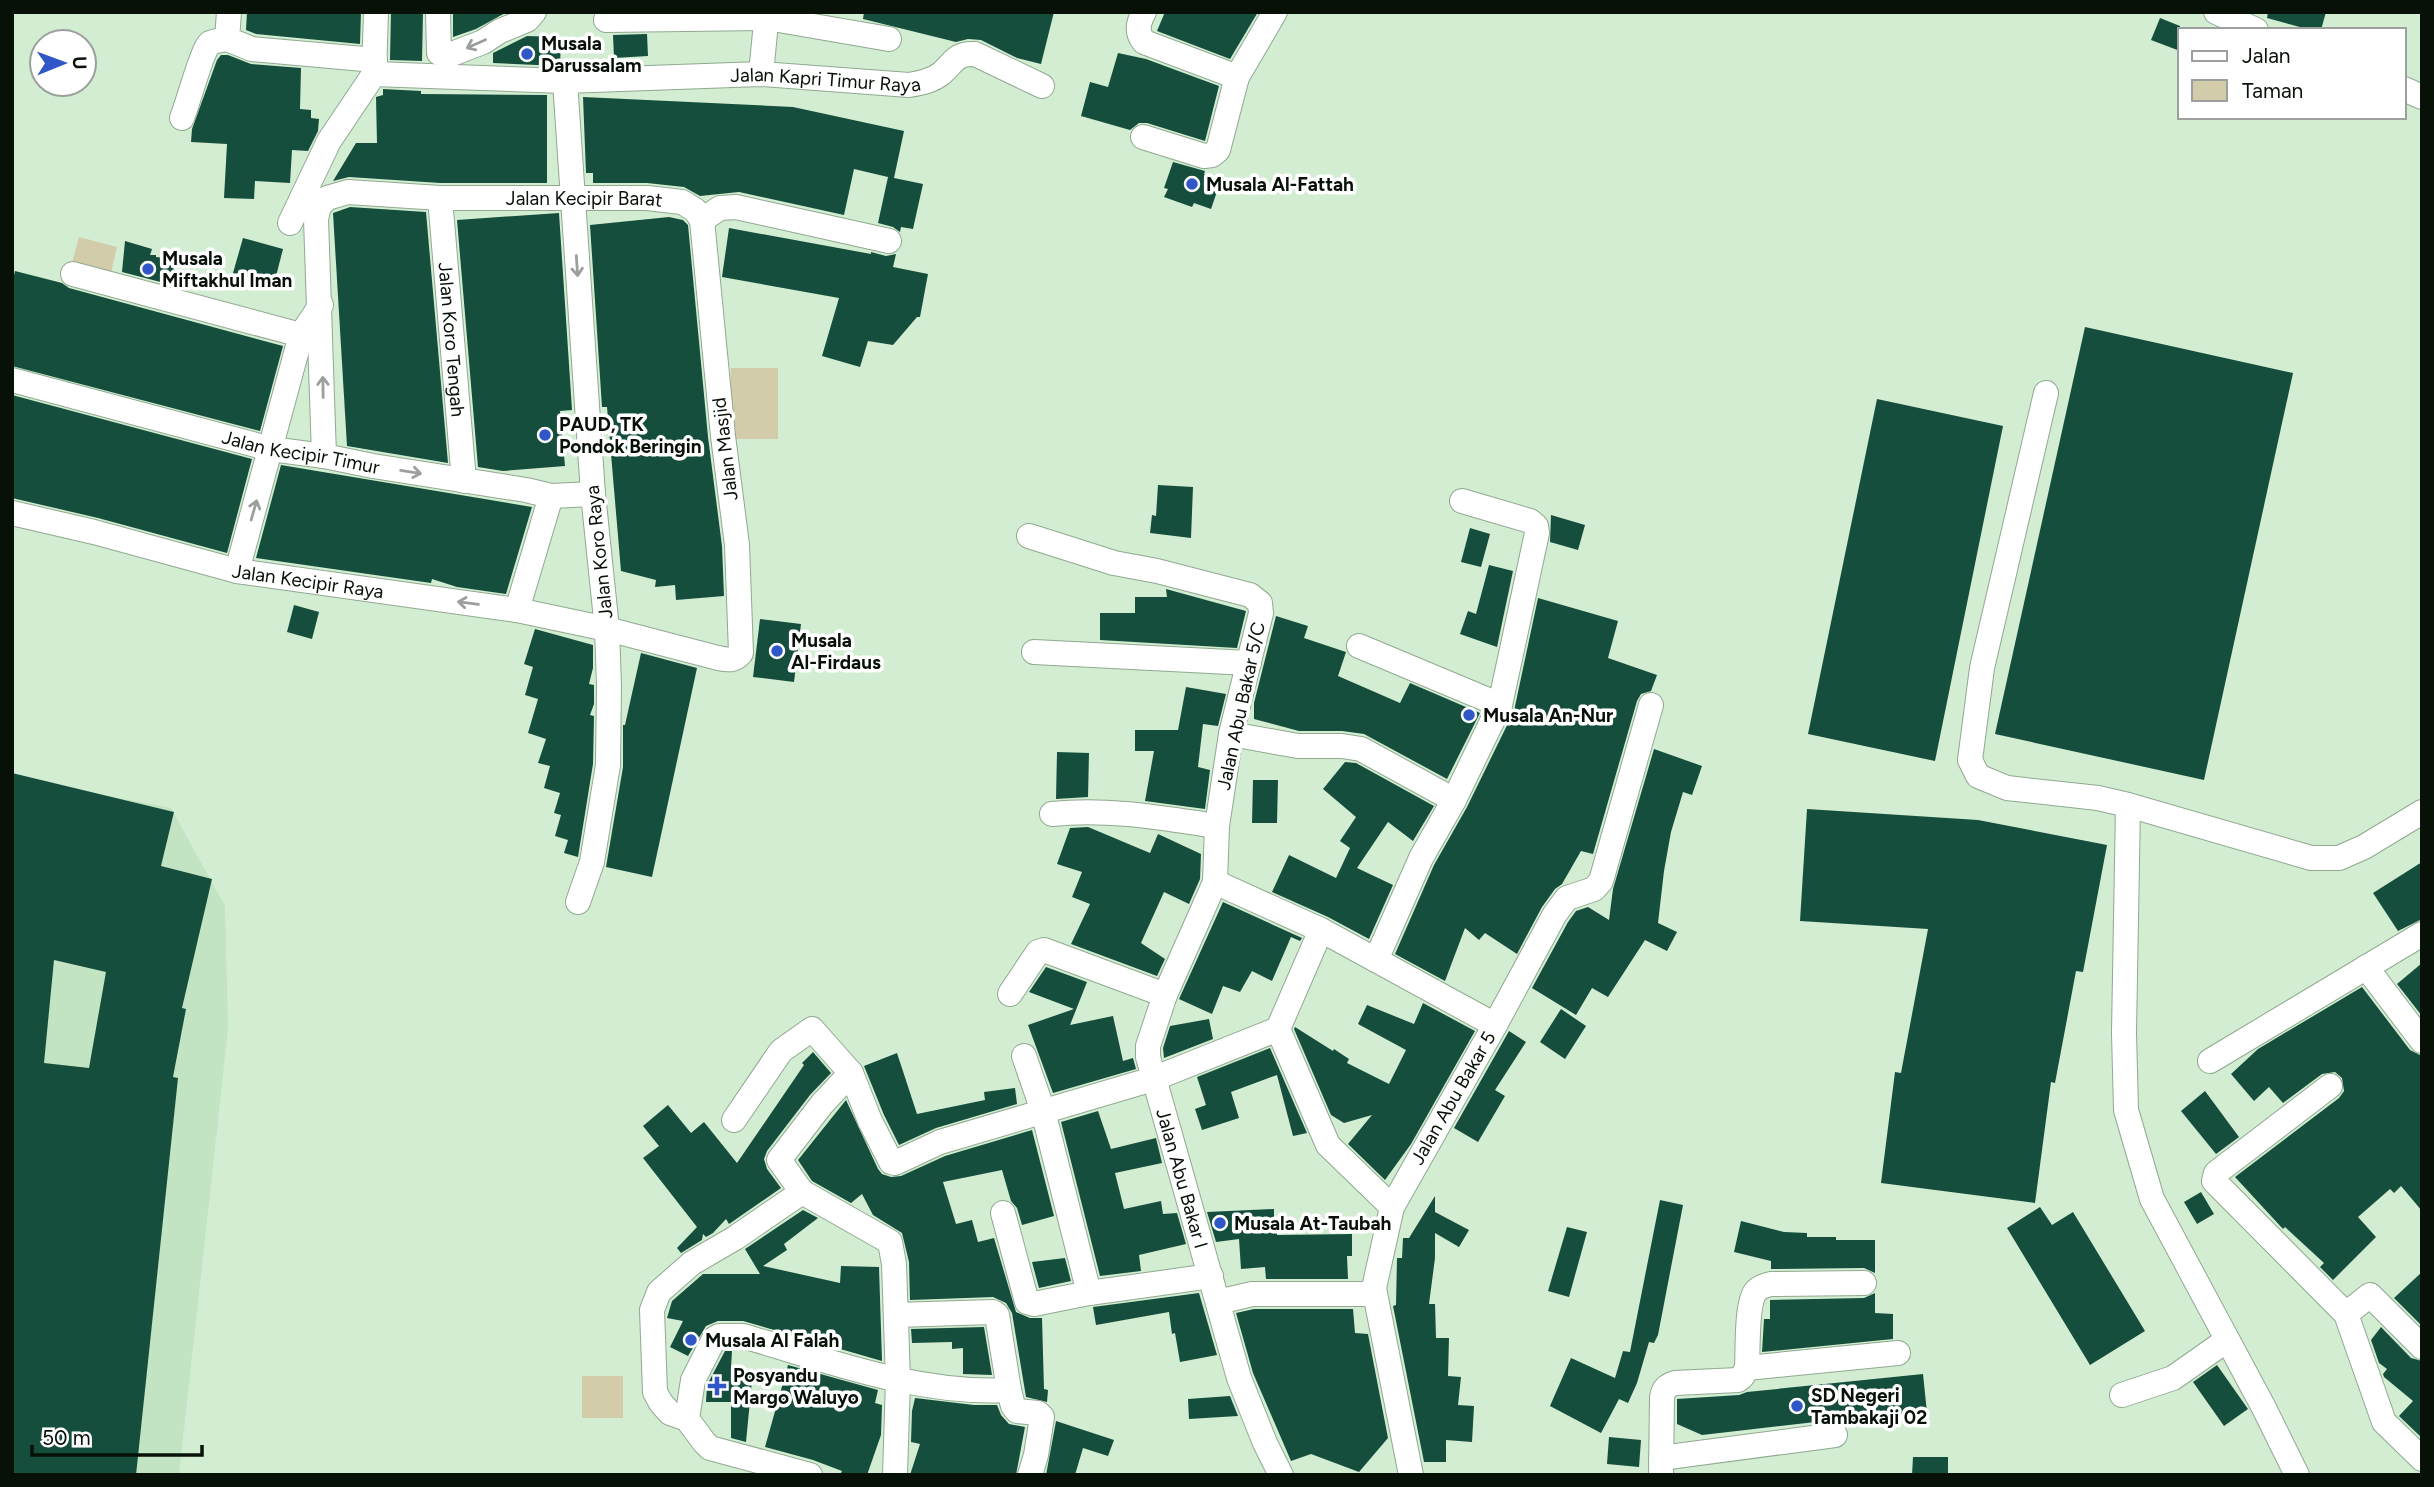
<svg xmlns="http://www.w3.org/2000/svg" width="2434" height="1487" font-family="Figtree,sans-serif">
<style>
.built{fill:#c2e4c3}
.green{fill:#d3ccab}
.building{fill:#164e3d;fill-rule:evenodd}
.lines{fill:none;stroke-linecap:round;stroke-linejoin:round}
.minor-casing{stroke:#90a990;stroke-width:26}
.minor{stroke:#fff;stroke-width:24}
.oneway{stroke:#9ca09c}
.poi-dot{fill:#2f57c7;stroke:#fff;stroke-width:2.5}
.labels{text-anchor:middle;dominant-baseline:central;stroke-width:7;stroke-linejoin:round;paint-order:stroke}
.poi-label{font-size:19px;font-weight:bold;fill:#081108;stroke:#fff;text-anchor:start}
.street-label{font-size:19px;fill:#081108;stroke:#fff}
</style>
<rect width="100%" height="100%" fill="#d2edd2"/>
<!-- built -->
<polygon class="built" points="12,778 171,808 225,906 228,1029 179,1475 12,1475"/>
<!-- green -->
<g class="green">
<polygon points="79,237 117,247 111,273 72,263"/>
<polygon points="731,368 778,368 778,439 730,439"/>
<rect x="582" y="1376" width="41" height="42"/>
</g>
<!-- building -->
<g class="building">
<polygon points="247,12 361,12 360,44 256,34 246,30"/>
<polygon points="391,12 423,12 422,61 390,60"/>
<polygon points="453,12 507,12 476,29 453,37"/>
<polygon points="864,12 1054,12 1041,64 1017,58 981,40 968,39 956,42 863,19"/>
<polygon points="1165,12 1258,12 1230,59 1157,31"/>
<polygon points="2268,12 2326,12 2321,30 2311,30 2267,18"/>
<polygon points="2160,18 2180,26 2180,51 2151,40"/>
<polygon points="647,34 648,56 614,58 613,35"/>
<polygon points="527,36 561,37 560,66 493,63 493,53"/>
<polygon points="1118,53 1146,59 1219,86 1205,141 1147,123 1139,123 1130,130 1081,116 1090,82 1108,87"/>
<polygon points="221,55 228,55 251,64 301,68 300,109 311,110 311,118 319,119 318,131 308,151 292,150 290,183 255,181 254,199 224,198 227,144 191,142 192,129 217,60"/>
<polygon points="383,89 421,91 421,94 547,95 547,183 440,183 349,177 333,181 356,143 377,143 376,97 383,95"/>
<polygon points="583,97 793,107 904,131 894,178 923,184 913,229 901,227 900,232 893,227 878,223 888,177 854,169 844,215 739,192 700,196 684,187 647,183 593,183 593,173 586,173"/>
<polygon points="1173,162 1205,171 1204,174 1221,180 1211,209 1194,203 1192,207 1164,197 1168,189 1164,188"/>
<polygon points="350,207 426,212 448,463 347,446 333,213"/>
<polygon points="559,213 572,410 560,411 565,466 503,471 478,467 457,220"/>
<polygon points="669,217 683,220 688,225 708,437 722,546 724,596 676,600 675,585 655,587 656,580 621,571 607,407 602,407 590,225"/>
<polygon points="729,228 871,254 871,252 886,256 896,254 893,267 928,274 920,317 917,317 893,345 868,341 860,367 822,356 839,298 722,277"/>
<polygon points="243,238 283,249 274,284 233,273"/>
<polygon points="125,241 152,249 150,255 156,255 156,257 175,259 172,285 122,272"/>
<polygon points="15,271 62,283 69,288 283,346 260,431 12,366 12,283"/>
<polygon points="2085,327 2293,373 2204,780 1995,734"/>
<polygon points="12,395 252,459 227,553 98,518 12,498"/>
<polygon points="1877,399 2003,426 1935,761 1808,734"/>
<polygon points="281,465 532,507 506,594 457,587 432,579 431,583 256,558"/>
<polygon points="1158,485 1193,487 1191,538 1150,533 1152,515 1156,516"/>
<polygon points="1551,515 1585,525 1578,550 1550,542"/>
<polygon points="1470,528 1490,534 1481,567 1461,562"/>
<polygon points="1489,565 1513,571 1497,647 1460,634 1468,611 1476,614"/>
<polygon points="1166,589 1246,611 1237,648 1100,640 1100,613 1135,613 1135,597 1167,597"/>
<polygon points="1538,598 1618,621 1608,658 1657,675 1651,691 1641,694 1637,701 1593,854 1581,851 1562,884 1555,889 1542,907 1517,954 1485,933 1479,940 1465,928 1445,981 1395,954 1434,865 1467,807 1514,711"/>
<polygon points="294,605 319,612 312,639 287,632"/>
<polygon points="1276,616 1308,626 1304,638 1346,652 1338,676 1400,703 1410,683 1480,713 1447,779 1364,734 1342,731 1299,731 1254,719 1254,703"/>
<polygon points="760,619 801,624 794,682 753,677"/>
<polygon points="535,629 593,645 593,668 589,684 594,685 594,704 590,715 594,716 593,764 578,857 564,853 568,840 555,836 561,815 554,813 560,793 544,788 550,766 538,763 546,739 528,733 538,699 525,695 533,667 524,664"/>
<polygon points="641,653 697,668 652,877 606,867 623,767 623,725 625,725"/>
<polygon points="1186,687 1226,694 1218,726 1203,724 1198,767 1210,770 1205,809 1145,801 1154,751 1135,751 1135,730 1178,730"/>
<polygon points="1654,749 1702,766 1692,795 1683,792 1671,832 1664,871 1658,923 1677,932 1667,951 1645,940 1608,997 1592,988 1576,1015 1532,988 1568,922 1576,911 1588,907 1609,920 1613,889"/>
<polygon points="1057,752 1089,753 1088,797 1056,799"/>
<polygon points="1345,762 1356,763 1434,806 1413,841 1388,822 1357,868 1393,885 1369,939 1328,917 1272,892 1289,855 1336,878 1350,848 1340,841 1356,817 1323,789"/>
<path d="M 12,773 L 174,812 L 161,866 L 212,879 L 182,1008 L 186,1009 L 173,1077 L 178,1078 L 136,1475 L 12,1475 ZM 54,960 L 106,972 L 89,1068 L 44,1063 Z"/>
<polygon points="1253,780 1278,780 1277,823 1252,823"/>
<polygon points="1807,809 1978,820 2107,845 2083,972 2076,971 2055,1083 2051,1082 2035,1203 1881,1183 1895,1072 1901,1073 1928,929 1800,921"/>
<polygon points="1088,827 1150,853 1158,834 1201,854 1200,879 1189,904 1164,892 1141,943 1165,959 1157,976 1071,944 1090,904 1072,897 1082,872 1057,864 1070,828"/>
<polygon points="2422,862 2422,919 2398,931 2373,893"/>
<polygon points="1223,902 1302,938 1300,941 1291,937 1272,981 1252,971 1240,992 1223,986 1212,1014 1179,999"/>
<polygon points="2422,963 2422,1016 2397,984"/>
<polygon points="1046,967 1087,982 1070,1025 1113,1016 1123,1061 1133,1058 1136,1069 1053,1093 1028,1025 1074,1009 1029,992"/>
<polygon points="2362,987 2410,1050 2422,1056 2422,1211 2401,1186 2394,1193 2390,1189 2358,1217 2376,1237 2333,1280 2320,1267 2324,1263 2285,1227 2283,1229 2235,1177 2339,1098 2344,1091 2342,1078 2335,1072 2322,1074 2283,1103 2269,1087 2254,1101 2231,1074 2258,1049"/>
<polygon points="1423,1003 1475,1031 1411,1144 1385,1180 1348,1144 1372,1115 1344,1123 1331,1115 1294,1029 1295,1027 1333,1051 1334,1049 1349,1059 1347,1063 1389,1084 1406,1050 1358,1024 1367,1005 1414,1024"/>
<polygon points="1561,1009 1586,1026 1565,1059 1540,1042"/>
<polygon points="1209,1019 1213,1039 1164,1058 1163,1048 1170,1026"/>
<polygon points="1509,1031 1526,1042 1495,1090 1505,1096 1478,1142 1454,1128"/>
<polygon points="1270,1048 1307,1133 1293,1136 1277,1075 1231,1092 1239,1118 1202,1130 1195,1109 1206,1105 1197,1077"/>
<polygon points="813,1052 831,1073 810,1095 767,1151 764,1159 767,1169 781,1188 729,1224 726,1219 713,1233 706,1237 703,1234 702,1240 681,1253 677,1248 697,1227 643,1158 659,1146 643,1126 668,1105 691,1133 704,1122 737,1163 804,1065 802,1063"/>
<polygon points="897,1053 917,1114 985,1100 984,1092 1015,1088 1017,1104 936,1128 899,1145 884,1115 864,1066"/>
<polygon points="2205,1091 2239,1137 2216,1154 2181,1111"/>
<polygon points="846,1100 878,1169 882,1174 891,1177 901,1176 945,1156 1032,1130 1054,1216 1022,1225 1017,1208 1011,1201 1002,1170 943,1182 956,1224 972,1220 978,1242 994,1238 1016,1312 1030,1318 1042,1318 1044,1389 1048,1390 1047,1402 1026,1397 1012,1313 1006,1303 993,1297 910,1300 909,1262 902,1233 873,1215 862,1194 851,1203 812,1181 798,1160"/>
<polygon points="1098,1111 1111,1149 1156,1138 1162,1163 1115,1173 1124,1209 1161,1201 1163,1214 1177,1213 1186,1244 1139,1255 1141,1271 1100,1276 1061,1122"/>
<polygon points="2201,1192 2214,1214 2197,1224 2184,1202"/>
<polygon points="1435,1196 1435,1212 1469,1230 1459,1247 1435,1233 1435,1258 1429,1304 1435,1304 1436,1338 1449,1338 1448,1376 1461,1377 1458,1405 1474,1406 1472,1442 1446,1440 1446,1462 1424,1462 1393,1306 1396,1305 1397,1258 1402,1258 1403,1238 1409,1238"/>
<polygon points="1660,1200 1683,1205 1658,1335 1654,1343 1649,1342 1637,1383 1628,1403 1619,1399 1601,1433 1550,1406 1571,1358 1615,1378 1623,1351 1630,1352"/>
<polygon points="2040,1207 2052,1225 2073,1212 2145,1331 2090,1365 2007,1228"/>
<polygon points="1274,1209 1274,1229 1277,1229 1277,1235 1352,1234 1352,1256 1347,1256 1348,1279 1266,1279 1265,1267 1241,1269 1239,1239 1216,1242 1207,1212"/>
<polygon points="803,1210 818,1218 784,1244 787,1250 763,1266 840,1283 841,1266 879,1267 882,1361 743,1321 718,1321 706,1326 688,1356 670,1347 683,1321 667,1318 672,1301 703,1274 760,1274 745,1249"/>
<polygon points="1741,1221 1784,1232 1807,1233 1807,1237 1836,1237 1836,1240 1875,1240 1875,1273 1864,1268 1771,1269 1771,1261 1734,1252"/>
<polygon points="1567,1227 1587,1232 1569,1297 1548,1291"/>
<polygon points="1065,1258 1071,1281 1039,1288 1032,1262"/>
<polygon points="2422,1272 2422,1326 2394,1298"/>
<polygon points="1199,1293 1217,1355 1180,1362 1175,1333 1172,1334 1169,1312 1096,1325 1093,1307"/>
<polygon points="1875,1293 1875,1313 1893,1314 1893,1339 1762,1352 1764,1319 1770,1319 1770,1300 1864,1298"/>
<polygon points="1254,1309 1353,1309 1355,1333 1368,1334 1388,1438 1359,1472 1311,1454 1291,1461 1253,1373 1236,1313"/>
<polygon points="984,1327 992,1375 963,1374 963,1348 952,1349 952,1342 912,1343 911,1329"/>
<polygon points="2381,1327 2411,1358 2422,1361 2422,1438 2399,1416 2413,1401 2384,1377 2383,1374 2387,1369 2379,1363 2371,1340"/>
<polygon points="725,1351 732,1351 731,1367 753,1370 746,1442 731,1438 731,1402 706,1402 707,1385"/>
<polygon points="788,1365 878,1390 875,1403 882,1405 881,1435 867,1475 840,1475 842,1471 813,1460 765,1447"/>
<polygon points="2217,1365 2248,1409 2224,1426 2193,1382"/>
<polygon points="1923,1374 1927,1413 1841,1421 1833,1420 1702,1435 1677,1424 1677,1399 1739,1395 1747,1392"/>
<polygon points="1230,1396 1238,1416 1189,1419 1188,1399"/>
<polygon points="915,1398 974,1405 997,1405 1001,1415 1009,1424 1025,1427 1016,1475 910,1475 920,1444 911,1442 912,1411"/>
<polygon points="1056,1421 1114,1440 1108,1456 1083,1448 1075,1475 1046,1475"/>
<polygon points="1609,1437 1641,1440 1639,1467 1607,1464"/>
<polygon points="1913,1457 1948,1457 1948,1475 1912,1475"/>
</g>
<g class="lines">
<defs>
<g id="minor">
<polyline points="229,12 227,39 252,49 375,60"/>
<polyline points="438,12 439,53 452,54 483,42 500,31 527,20 534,12"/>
<path d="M 1144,12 C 1138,23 1136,32 1144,42 L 1237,77"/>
<polyline points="2216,12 2256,30"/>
<polyline points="606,20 767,18 889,39"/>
<polyline points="374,74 565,81"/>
<polyline points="761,74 767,12"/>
<polyline points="2404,89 2422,97"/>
<path d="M 182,118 C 187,106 203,47 210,43 C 214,41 222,40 227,39"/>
<polyline points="1143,137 1204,156 1212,155 1218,150 1237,77 1275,12"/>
<path id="s1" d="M 440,198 L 464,481"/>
<polyline points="290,223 329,141 374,74 376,12"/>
<polyline points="73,274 301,335"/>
<path id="s2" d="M 12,380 L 271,449 L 324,456 L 373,466 L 526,490 L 551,496 L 593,494"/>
<polyline points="2046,393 1982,668 1970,760 1978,776 2007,788 2098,798 2128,805 2124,1033 2126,1110 2152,1199 2264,1408 2297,1475"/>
<path id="s3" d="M 324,456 L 316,219 L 319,206 L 327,198 L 348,192 L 440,198 L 647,198 L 682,202 L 695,210 L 702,220 L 720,208 L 736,207 L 889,241"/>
<path id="s4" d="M 12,513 L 94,532 L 237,571 L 517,610 L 607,629 L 718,658 C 728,660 734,661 741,653 L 737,545 L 723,436 L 702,220"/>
<path id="s5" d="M 1029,536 L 1114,563 L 1157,571 L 1250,595 L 1260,603 L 1261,613 L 1231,734 L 1217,826 L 1215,882 L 1165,995 L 1148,1046 L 1148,1057 L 1239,1378 L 1265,1443 L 1281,1475"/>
<polyline points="237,571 301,335 321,305"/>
<polyline points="517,610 551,496"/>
<polyline points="1359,646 1500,705"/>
<polyline points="1034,652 1249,663"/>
<polyline points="1231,734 1298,746 1342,746 1361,749 1454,800"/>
<polyline points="2128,805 2311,858 2339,858 2364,847 2422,812"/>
<path d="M 1052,814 C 1108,808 1162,818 1217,826"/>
<polyline points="1215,882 1321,930 1495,1025 1392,1207 1374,1288 1411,1475"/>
<path id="s6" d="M 578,902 L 592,862 L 608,765 L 609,686 L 607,629 L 593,494 L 565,81 L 761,74 L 909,85 C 921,83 932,81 942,73 C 954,62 956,53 975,54 L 1042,86"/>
<polyline points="1376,960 1421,858 1454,800 1500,705 1537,533 1536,526 1530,521 1462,501"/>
<polyline points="2366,967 2422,1041"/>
<polyline points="1010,994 1038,952 1044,950 1165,995"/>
<polyline points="1495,1025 1555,914 1567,898 1594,889 1601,881 1651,705"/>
<polyline points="1278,1029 1328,1145 1392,1207"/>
<polyline points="1024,1056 1043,1111 1089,1293 1211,1276"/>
<polyline points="2210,1061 2422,934"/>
<polyline points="2330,1086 2216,1173 2214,1181 2346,1314 2384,1422 2422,1459"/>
<polyline points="734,1120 781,1051 812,1029 851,1073 870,1121 891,1162 895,1163 940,1142 1153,1079 1278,1029 1321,930"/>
<polyline points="802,1192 779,1160 822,1104 851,1073"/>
<polyline points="1003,1213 1027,1302 1034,1304 1089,1293"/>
<polyline points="1218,1302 1252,1294 1374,1294"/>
<polyline points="2346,1314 2370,1295 2422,1347"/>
<polyline points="896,1315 993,1312 997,1315 1009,1390"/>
<path d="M 1747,1368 C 1748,1351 1746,1303 1756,1291 C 1760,1287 1766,1285 1771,1284 L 1864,1283"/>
<polyline points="2122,1395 2173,1378 2227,1340"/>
<path d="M 687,1419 L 693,1380 L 714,1339 L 719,1336 L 743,1336 C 829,1361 919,1395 1009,1390 L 1013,1406 L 1017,1411 L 1038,1413 L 1042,1417 L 1036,1455 L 1030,1475"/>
<polyline points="1661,1458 1835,1435"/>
<polyline points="810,1475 710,1448 704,1442 687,1419 670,1413 661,1403 655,1392 652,1310 659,1292 692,1263 735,1238 802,1192 890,1242 894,1264 898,1380 895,1475"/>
<path d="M 1661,1475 L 1662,1398 C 1663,1388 1667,1386 1675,1383 L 1738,1380 L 1742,1377 L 1747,1368 L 1898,1353"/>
</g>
</defs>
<!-- minor casing -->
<use href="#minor" class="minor-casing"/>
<!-- minor -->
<use href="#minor" class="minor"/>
</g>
<!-- one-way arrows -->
<defs><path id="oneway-shaft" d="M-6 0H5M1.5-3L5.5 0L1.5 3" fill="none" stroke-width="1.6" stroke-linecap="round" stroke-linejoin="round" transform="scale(1.75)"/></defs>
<g class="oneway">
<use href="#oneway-shaft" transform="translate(476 44) rotate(156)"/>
<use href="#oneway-shaft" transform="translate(577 266) rotate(86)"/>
<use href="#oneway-shaft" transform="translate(323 387) rotate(-91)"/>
<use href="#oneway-shaft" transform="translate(411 472) rotate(9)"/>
<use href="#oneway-shaft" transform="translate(254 510) rotate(-74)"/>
<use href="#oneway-shaft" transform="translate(468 603) rotate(-172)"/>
</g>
<!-- markers -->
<g class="poi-dot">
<circle cx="527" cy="54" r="7"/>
<circle cx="1192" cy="184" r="7"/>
<circle cx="148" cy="269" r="7"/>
<circle cx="545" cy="435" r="7"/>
<circle cx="777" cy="651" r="7"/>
<circle cx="1469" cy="715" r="7"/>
<circle cx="1220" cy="1223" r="7"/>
<circle cx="691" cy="1340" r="7"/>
<path d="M713.5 1375.5h7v7h7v7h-7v7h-7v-7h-7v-7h7z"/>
<circle cx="1797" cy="1406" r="7"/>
</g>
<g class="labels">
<!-- poi labels -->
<g class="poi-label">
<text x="541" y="43">Musala<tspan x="541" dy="22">Darussalam</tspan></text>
<text x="1206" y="184">Musala Al-Fattah</text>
<text x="162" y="258">Musala<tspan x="162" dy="22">Miftakhul Iman</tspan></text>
<text x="559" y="424">PAUD, TK<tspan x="559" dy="22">Pondok Beringin</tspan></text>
<text x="791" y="640">Musala<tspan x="791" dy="22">Al-Firdaus</tspan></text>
<text x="1483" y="715">Musala An-Nur</text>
<text x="1234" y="1223">Musala At-Taubah</text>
<text x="705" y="1340">Musala Al Falah</text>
<text x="733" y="1375">Posyandu<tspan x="733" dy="22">Margo Waluyo</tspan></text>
<text x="1811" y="1395">SD Negeri<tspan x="1811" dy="22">Tambakaji 02</tspan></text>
</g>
<!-- street labels -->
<g class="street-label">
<text stroke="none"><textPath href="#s6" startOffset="1087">Jalan Kapri Timur Raya</textPath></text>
<text stroke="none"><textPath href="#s3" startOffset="520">Jalan Kecipir Barat</textPath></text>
<text stroke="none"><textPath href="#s1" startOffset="142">Jalan Koro Tengah</textPath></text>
<text transform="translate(725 449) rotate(-97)">Jalan Masjid</text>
<text stroke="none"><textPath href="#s2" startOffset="298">Jalan Kecipir Timur</textPath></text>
<text transform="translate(599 552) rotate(-96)">Jalan Koro Raya</text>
<text stroke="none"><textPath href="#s4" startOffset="304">Jalan Kecipir Raya</textPath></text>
<text transform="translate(1241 706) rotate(-78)">Jalan Abu Bakar 5/C</text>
<text transform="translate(1453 1098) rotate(-60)">Jalan Abu Bakar 5</text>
<text stroke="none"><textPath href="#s5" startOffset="840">Jalan Abu Bakar I</textPath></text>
</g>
</g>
<!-- border -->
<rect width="2434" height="1487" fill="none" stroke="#081108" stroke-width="28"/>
<!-- legend -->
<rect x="2178" y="28" width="228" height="91" fill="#ffffff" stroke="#9ca09c" stroke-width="2"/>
<rect x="2192" y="51" width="35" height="10" fill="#ffffff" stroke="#9ca09c" stroke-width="2"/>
<text x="2242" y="63" font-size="21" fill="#081108">Jalan</text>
<rect x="2192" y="80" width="35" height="21" fill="#d3ccab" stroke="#9ca09c" stroke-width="2"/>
<text x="2242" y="98" font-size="21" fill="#081108">Taman</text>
<!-- north arrow -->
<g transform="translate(63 63) rotate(89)"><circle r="33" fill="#ffffff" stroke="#9ca09c" stroke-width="2"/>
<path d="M0-5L12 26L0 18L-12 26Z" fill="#2f57c7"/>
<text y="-10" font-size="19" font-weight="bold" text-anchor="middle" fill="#081108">U</text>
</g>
<!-- scale -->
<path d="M32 1445v10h170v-10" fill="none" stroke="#081108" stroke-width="3.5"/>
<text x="42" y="1445" font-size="21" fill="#081108" stroke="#ffffff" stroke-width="5" paint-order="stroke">50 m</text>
</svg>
